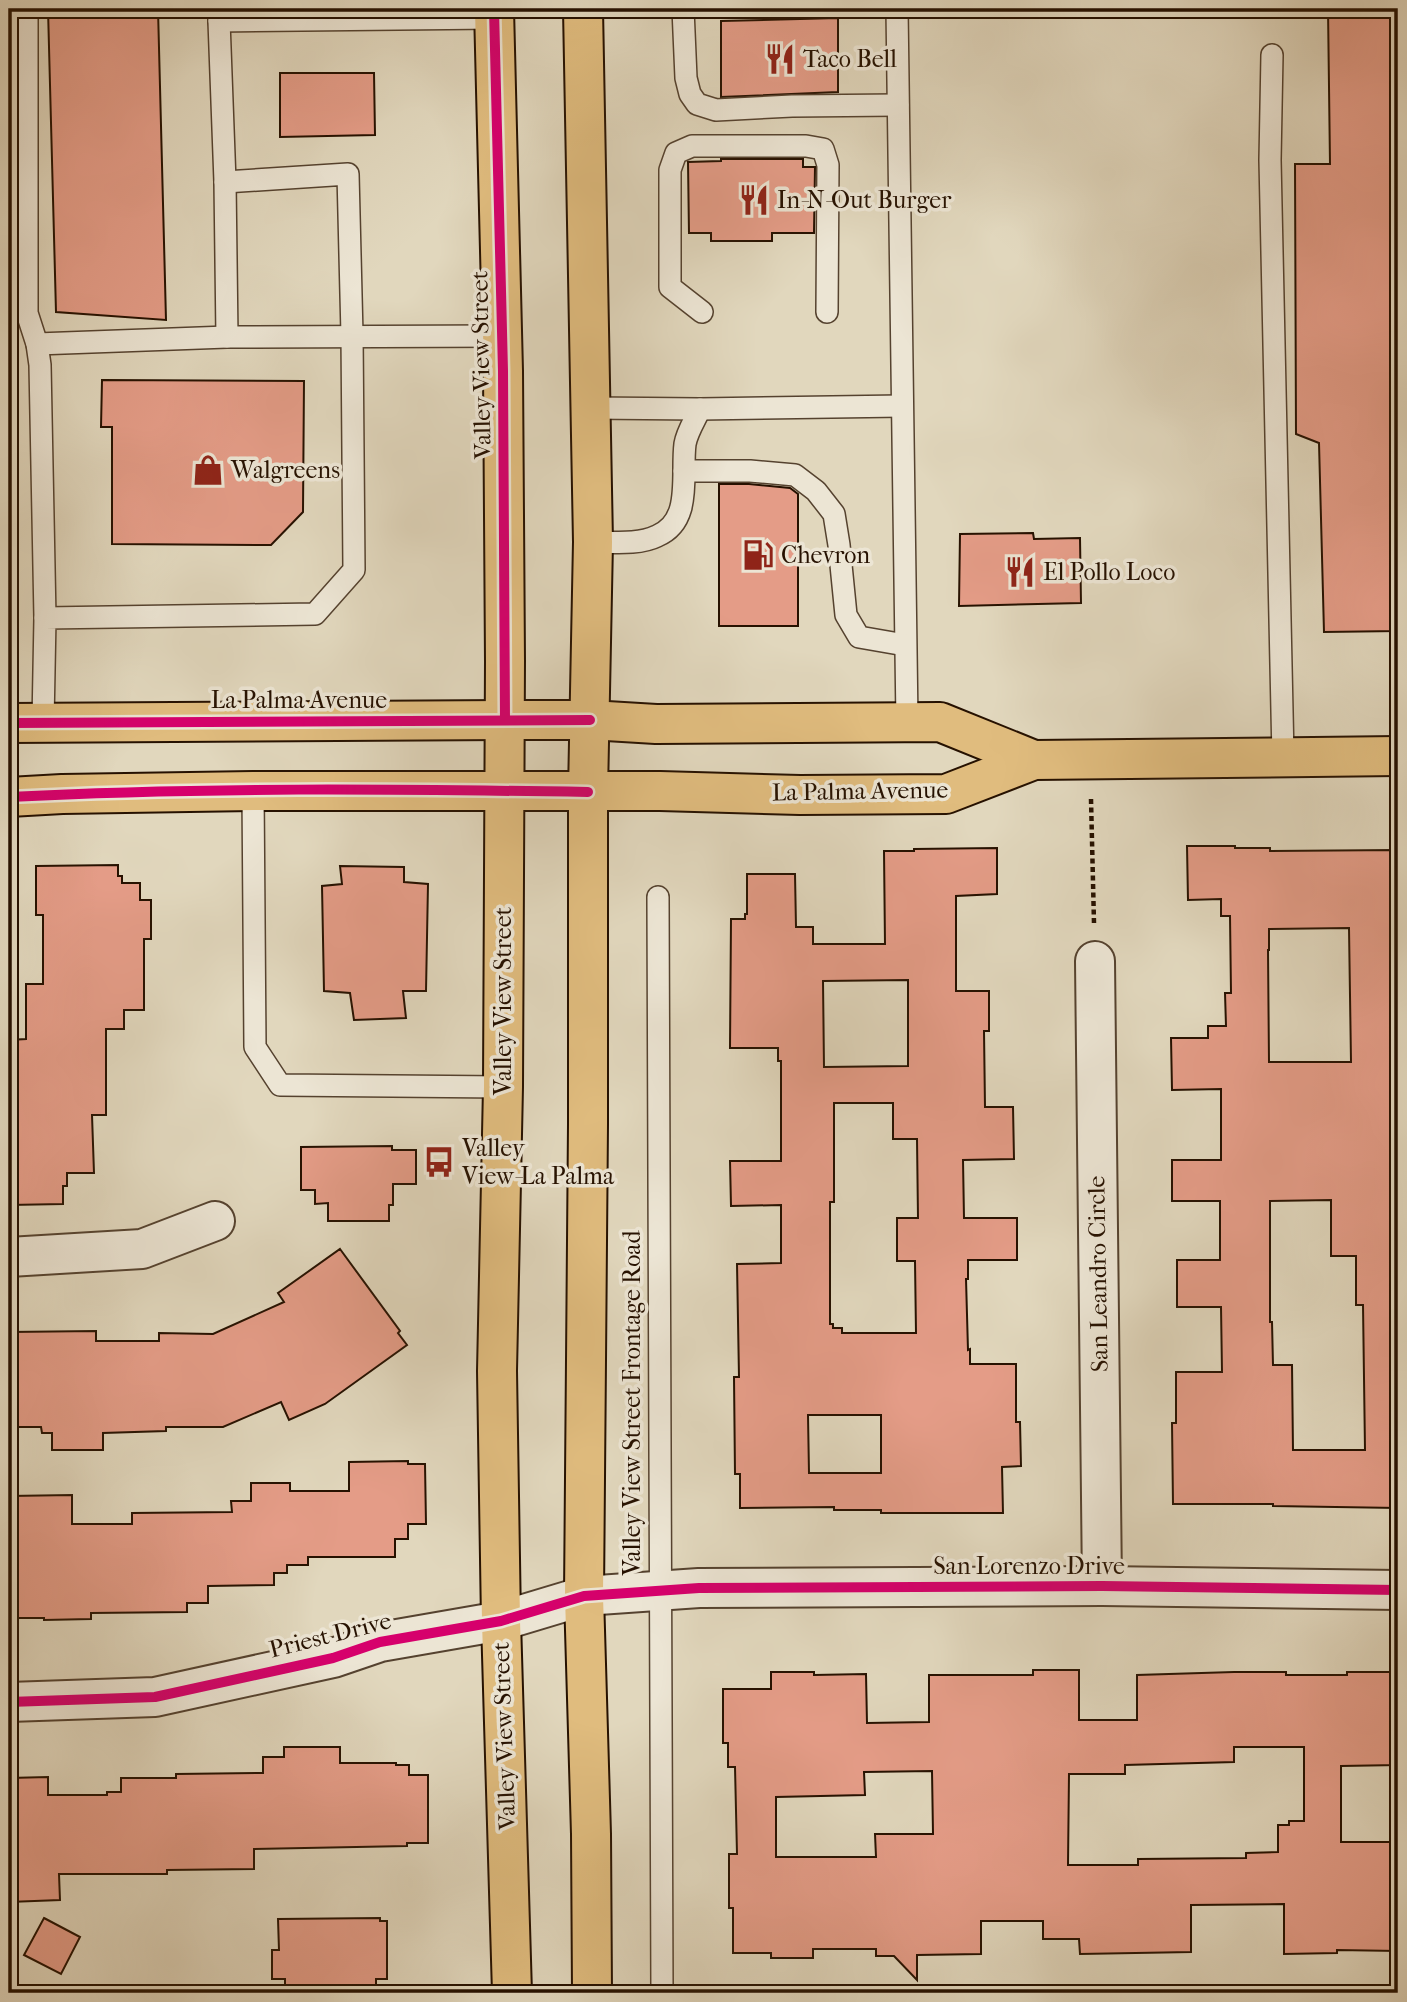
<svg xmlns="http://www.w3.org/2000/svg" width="1407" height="2002" font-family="'IM FELL French Canon',serif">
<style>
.building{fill:#e49c87;stroke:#261100;stroke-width:2;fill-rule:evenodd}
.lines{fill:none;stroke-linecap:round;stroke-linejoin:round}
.lane-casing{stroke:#55422f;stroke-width:24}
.street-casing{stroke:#55422f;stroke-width:42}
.primary-casing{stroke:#261100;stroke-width:42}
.path{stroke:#261100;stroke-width:4.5;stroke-dasharray:5 3.5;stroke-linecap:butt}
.lane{stroke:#ece5d4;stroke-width:21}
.street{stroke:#ece5d4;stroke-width:38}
.primary{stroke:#e0bc7e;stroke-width:38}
.cycleway-casing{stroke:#ece5d4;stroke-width:15}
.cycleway{stroke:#d6006c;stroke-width:10}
.labels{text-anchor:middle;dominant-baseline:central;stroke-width:7;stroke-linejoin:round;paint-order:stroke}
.poi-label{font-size:24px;fill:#261100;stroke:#ece5d4;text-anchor:start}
.street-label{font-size:24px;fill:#261100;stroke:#ece5d4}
</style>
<rect width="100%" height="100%" fill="#e1d7bd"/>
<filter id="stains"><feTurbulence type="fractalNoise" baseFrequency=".00286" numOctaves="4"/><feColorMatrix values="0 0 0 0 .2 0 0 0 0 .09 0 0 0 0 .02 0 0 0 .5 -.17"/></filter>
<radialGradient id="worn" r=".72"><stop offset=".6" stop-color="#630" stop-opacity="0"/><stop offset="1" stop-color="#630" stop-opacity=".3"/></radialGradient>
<!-- building -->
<g class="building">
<polygon points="48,9 158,9 166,320 56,312"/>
<polygon points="1328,9 1398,9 1398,631 1324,632 1319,443 1296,434 1295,164 1330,164"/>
<polygon points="838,18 838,92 721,97 721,21"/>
<polygon points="280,73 374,73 375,135 280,137"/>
<polygon points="721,159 803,159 803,167 815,167 814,233 772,233 772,241 711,241 711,233 689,233 688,162 721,161"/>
<polygon points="102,380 304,381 303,512 271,545 112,544 112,427 101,427"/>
<polygon points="719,484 749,484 790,488 798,494 798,626 719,626"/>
<polygon points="1033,533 1034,539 1080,538 1081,603 959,606 960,534"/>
<path d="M 1187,846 L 1235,846 L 1235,848 L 1270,848 L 1270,851 L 1398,850 L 1398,896 L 1393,896 L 1394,988 L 1398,988 L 1398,1508 L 1273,1506 L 1273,1504 L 1173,1504 L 1172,1423 L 1176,1423 L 1176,1372 L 1222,1372 L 1221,1307 L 1177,1307 L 1177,1260 L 1220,1260 L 1220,1201 L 1172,1201 L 1172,1160 L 1221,1160 L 1221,1089 L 1172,1090 L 1171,1038 L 1208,1038 L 1208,1026 L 1226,1026 L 1225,993 L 1231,993 L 1230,916 L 1221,916 L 1221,899 L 1188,900 ZM 1349,928 L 1351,1062 L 1269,1062 L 1268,950 L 1269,950 L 1269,929 ZM 1331,1200 L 1331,1256 L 1356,1256 L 1356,1305 L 1363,1305 L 1365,1450 L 1293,1450 L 1292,1365 L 1273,1365 L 1272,1322 L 1270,1322 L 1270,1201 Z"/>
<path d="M 997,848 L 997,894 L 956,896 L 956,991 L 989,991 L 989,1031 L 984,1031 L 985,1107 L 1013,1107 L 1014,1159 L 963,1160 L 964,1218 L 1017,1218 L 1017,1260 L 968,1260 L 968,1279 L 966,1279 L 968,1350 L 970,1349 L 970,1364 L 1016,1364 L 1016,1422 L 1020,1422 L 1021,1466 L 1002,1467 L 1003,1513 L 881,1513 L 881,1510 L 834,1510 L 834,1507 L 740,1508 L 740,1474 L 735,1474 L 734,1377 L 739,1377 L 737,1264 L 781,1263 L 781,1205 L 731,1206 L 730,1161 L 781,1161 L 781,1061 L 778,1061 L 778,1048 L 730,1048 L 731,919 L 745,919 L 745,914 L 747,914 L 747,874 L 795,874 L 796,927 L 813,927 L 813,944 L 885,944 L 884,851 L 914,851 L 914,849 ZM 908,980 L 908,1066 L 824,1067 L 823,981 ZM 834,1103 L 893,1103 L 893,1139 L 917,1139 L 918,1218 L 897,1218 L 897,1261 L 915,1261 L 916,1333 L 842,1333 L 842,1328 L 833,1328 L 833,1324 L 830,1324 L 830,1202 L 834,1202 ZM 808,1415 L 881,1415 L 881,1473 L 809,1473 Z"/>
<polygon points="118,865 118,876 122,876 122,883 140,883 140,900 151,900 151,939 144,939 144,1010 124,1010 124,1029 106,1029 106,1115 92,1115 94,1173 67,1173 67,1186 63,1186 63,1204 9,1205 9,1040 26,1039 26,984 43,984 43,915 36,915 36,866"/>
<polygon points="340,866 404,867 404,882 428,884 426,991 403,991 406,1018 354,1020 350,993 324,991 322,886 342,884"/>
<polygon points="392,1146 392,1150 416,1150 416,1184 393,1184 393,1205 389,1205 389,1221 328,1221 328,1203 315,1204 315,1190 301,1190 301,1147"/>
<polygon points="340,1249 400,1331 398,1333 407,1345 325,1404 289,1420 281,1402 223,1427 166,1427 166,1431 103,1433 103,1450 52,1450 52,1433 42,1433 41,1427 9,1427 9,1332 96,1331 96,1341 159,1341 159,1333 213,1334 284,1302 278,1293"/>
<polygon points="408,1461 408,1464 425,1464 426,1524 408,1524 408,1539 395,1539 395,1557 308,1557 308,1565 287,1565 287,1573 274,1573 274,1585 208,1586 208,1603 187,1603 187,1612 91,1613 91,1619 44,1620 44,1618 9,1618 9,1496 72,1495 72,1524 132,1524 132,1513 232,1512 231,1501 251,1501 251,1483 290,1483 290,1491 349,1491 349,1462"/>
<path d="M 1033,1670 L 1079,1670 L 1079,1720 L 1137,1720 L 1137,1675 L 1234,1672 L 1286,1672 L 1286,1675 L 1347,1675 L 1347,1672 L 1396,1672 L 1398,1765 L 1341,1766 L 1341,1842 L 1392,1842 L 1392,1859 L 1398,1859 L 1398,1951 L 1337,1950 L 1337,1953 L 1284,1954 L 1284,1904 L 1191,1905 L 1191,1952 L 1080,1954 L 1079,1939 L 1043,1939 L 1043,1921 L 981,1921 L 981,1954 L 917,1955 L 917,1980 L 894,1956 L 876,1956 L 876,1949 L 813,1949 L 813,1958 L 771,1958 L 771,1953 L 733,1953 L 733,1908 L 729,1908 L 729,1854 L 737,1854 L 735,1767 L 728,1767 L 728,1743 L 723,1743 L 723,1689 L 771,1689 L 771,1672 L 814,1672 L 814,1675 L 866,1674 L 867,1723 L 929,1722 L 929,1675 L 1033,1675 ZM 1234,1747 L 1304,1747 L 1304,1821 L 1289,1821 L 1289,1825 L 1278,1825 L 1278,1852 L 1246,1853 L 1246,1858 L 1138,1859 L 1138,1865 L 1068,1865 L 1069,1774 L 1125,1774 L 1125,1765 L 1234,1762 ZM 932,1771 L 933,1834 L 875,1834 L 876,1857 L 776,1857 L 776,1797 L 865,1795 L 864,1772 Z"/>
<polygon points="284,1747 340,1747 340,1763 396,1763 396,1765 409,1765 409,1775 428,1775 428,1843 407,1843 407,1846 254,1849 254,1869 167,1870 167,1874 59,1874 60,1900 9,1902 9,1778 48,1777 48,1795 107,1795 107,1792 121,1792 121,1778 176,1778 176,1774 263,1773 263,1757 284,1757"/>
<polygon points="44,1918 80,1937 61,1974 24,1955"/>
<polygon points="380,1918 380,1921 387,1921 387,1979 376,1979 376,1988 372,1988 372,1993 285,1993 285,1979 272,1979 272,1950 279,1950 278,1919"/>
</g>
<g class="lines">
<defs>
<g id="lane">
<polyline points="27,9 27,313 37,344 40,365 45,618"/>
<polyline points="219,9 219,21 495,18"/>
<polyline points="683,9 686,78 690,94 697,104 716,110 792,106 898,105"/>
<polyline points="897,9 907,722"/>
<polyline points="219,21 225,182 227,337"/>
<polyline points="1272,55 1270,160 1283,757"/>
<polyline points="702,312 670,287 670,170 676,153 692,146 806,146 823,149 828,165 827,312"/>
<polyline points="37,344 227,337 502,336"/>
<polyline points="591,408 700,409 902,406"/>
<polyline points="684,471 750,471 795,475 816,491 834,514 839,545 846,615 859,637 905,645"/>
<path d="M 593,542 C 613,542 639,545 657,536 C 693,521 681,475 685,444 C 687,432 695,420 700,409"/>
<polyline points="43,722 45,618 315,614 354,570 352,335 348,174 225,182"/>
<polyline points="253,791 255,1047 280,1085 503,1087"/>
<polyline points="658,897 662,1993"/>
</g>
<g id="street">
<polyline points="1095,961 1102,1586"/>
<polyline points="9,1257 142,1249 215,1221"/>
<polyline points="9,1702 155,1697 333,1658 380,1642 501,1621 584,1596 699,1588 1102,1586 1398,1590"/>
</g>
<g id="primary">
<polyline points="494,9 503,371 505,661 503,1087 497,1371 501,1621 512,1993"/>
<polyline points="583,9 593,542 588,792 588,1124 584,1596 591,1834 592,1993"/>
<polyline points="9,723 505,720 590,720 656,724 940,722 1034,760"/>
<polyline points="9,797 62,794 253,791 660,791 800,795 946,794 1034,760 1398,756"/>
</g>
</defs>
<!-- lane casing -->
<use href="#lane" class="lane-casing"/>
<!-- street casing -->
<use href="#street" class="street-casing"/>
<!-- primary casing -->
<use href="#primary" class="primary-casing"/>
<!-- path -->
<polyline class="path" points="1091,799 1094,923"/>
<!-- lane -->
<use href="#lane" class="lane"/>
<!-- street -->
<use href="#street" class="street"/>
<!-- primary -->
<use href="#primary" class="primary"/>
<defs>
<g id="cycleway">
<polyline points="494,9 503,371 505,720"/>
<polyline points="9,723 590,720"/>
<path d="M 9,797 C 201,787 395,789 588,792"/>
<polyline points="9,1702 155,1697 333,1658 380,1642 501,1621 584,1596 699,1588 1102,1586 1398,1590"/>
</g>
</defs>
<!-- cycleway casing -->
<use href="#cycleway" class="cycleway-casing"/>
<!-- cycleway -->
<use href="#cycleway" class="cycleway"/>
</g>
<!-- icons -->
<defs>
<symbol id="restaurant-bare" viewBox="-9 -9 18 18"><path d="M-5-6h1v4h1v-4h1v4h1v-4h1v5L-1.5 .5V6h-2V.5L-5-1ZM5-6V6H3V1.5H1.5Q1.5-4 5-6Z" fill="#8f2418" stroke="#ece5d4" stroke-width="2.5" paint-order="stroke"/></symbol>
<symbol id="shop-bare" viewBox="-9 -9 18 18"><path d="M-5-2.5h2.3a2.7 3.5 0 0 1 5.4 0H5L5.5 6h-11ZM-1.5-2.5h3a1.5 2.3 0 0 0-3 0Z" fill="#8f2418" stroke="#ece5d4" stroke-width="2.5" paint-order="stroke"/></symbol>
<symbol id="fuel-bare" viewBox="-9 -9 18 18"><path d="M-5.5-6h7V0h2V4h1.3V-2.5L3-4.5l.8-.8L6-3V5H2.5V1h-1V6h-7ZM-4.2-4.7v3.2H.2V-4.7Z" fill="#8f2418" stroke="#ece5d4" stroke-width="2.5" paint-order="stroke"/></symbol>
<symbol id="bus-bare" viewBox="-9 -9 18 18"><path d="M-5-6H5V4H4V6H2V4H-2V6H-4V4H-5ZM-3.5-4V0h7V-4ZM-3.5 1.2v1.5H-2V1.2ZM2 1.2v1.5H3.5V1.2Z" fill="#8f2418" stroke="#ece5d4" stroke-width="2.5" paint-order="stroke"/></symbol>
</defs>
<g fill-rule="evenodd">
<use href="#restaurant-bare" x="758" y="37" width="44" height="44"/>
<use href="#restaurant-bare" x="732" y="178" width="44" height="44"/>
<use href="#shop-bare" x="186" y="448" width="44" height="44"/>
<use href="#fuel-bare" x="736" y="533" width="44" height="44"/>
<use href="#restaurant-bare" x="998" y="550" width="44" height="44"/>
<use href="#bus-bare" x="417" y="1140" width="44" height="44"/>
</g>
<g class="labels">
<!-- poi labels -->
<g class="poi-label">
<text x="803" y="59">Taco Bell</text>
<text x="777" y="200">In-N-Out Burger</text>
<text x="231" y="470">Walgreens</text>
<text x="781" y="555">Chevron</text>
<text x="1043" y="572">El Pollo Loco</text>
<text x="462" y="1148">Valley<tspan x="462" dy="28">View-La Palma</tspan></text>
</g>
<!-- street labels -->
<g class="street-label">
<text transform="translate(481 365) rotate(-91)">Valley View Street</text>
<text x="299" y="700">La Palma Avenue</text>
<text transform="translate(860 791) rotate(-1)">La Palma Avenue</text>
<text transform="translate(503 1001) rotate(-90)">Valley View Street</text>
<text transform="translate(1098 1274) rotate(-91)">San Leandro Circle</text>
<text transform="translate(632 1403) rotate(-90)">Valley View Street Frontage Road</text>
<text x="1029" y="1566">San Lorenzo Drive</text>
<text transform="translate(330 1635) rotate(-14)">Priest Drive</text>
<text transform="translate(504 1736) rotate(-92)">Valley View Street</text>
</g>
</g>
<!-- margin -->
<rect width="1407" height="2002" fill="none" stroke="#e1d7bd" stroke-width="35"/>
<rect x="10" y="10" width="1386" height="1981" fill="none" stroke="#261100" stroke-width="3.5"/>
<rect x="18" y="18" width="1372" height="1967" fill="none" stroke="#261100" stroke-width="2"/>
<rect width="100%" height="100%" filter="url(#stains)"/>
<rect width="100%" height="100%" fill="url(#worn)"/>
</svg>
